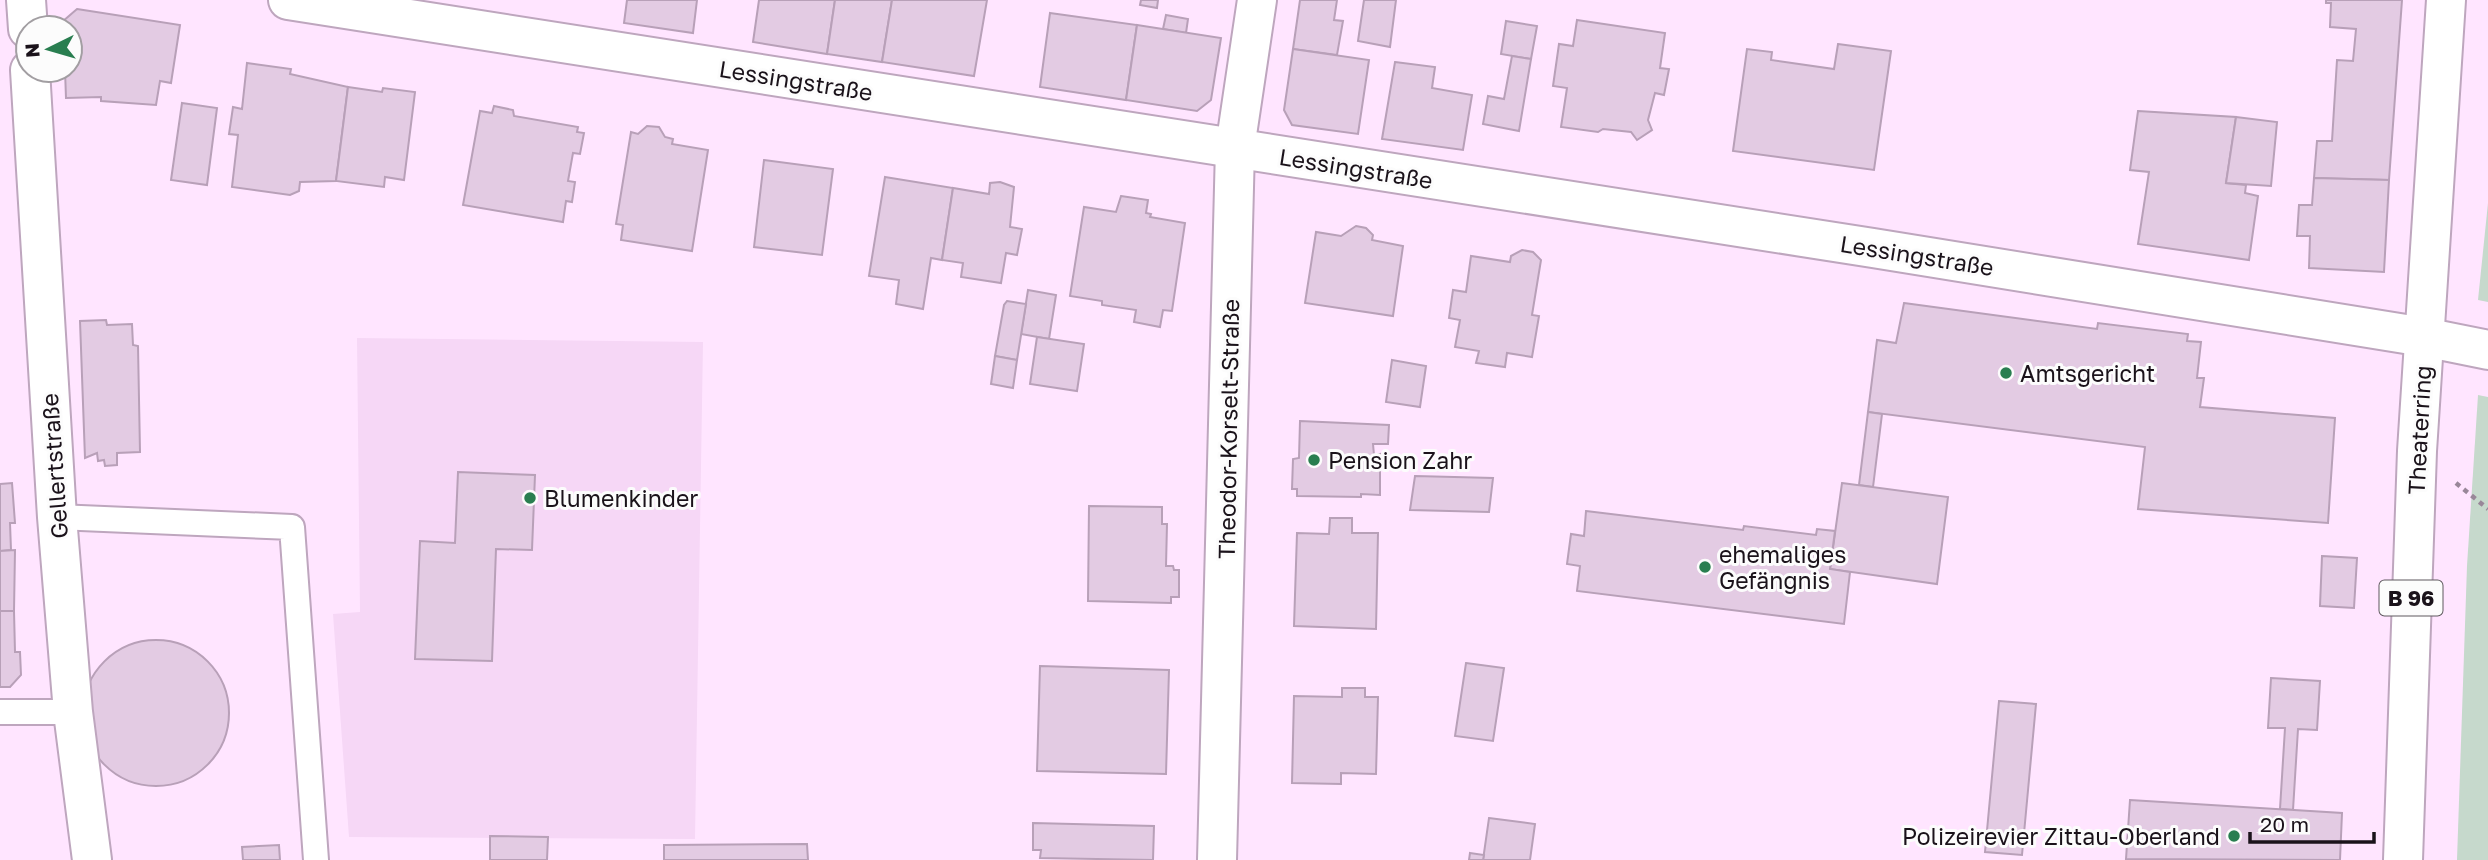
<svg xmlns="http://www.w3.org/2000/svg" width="2488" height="860" font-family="'Golos Text',sans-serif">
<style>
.built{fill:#f6d7f6}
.green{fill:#c6d9cc}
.building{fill:#e3cbe3;stroke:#b8a0b8;stroke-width:2}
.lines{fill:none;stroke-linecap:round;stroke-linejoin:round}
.service-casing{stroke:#bea6be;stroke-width:28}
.minor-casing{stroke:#bea6be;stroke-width:42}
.primary-casing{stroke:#bea6be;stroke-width:42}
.path{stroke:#998799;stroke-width:4.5;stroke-dasharray:5 5;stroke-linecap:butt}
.service{stroke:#fff;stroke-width:24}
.minor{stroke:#fff;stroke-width:38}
.primary{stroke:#fff;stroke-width:38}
.poi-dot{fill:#297e50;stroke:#fcfcfc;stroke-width:2.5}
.labels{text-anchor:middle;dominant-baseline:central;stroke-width:6;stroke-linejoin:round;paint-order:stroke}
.shield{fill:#fcfcfc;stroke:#5e585e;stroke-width:2}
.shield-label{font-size:21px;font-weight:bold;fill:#1a121a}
.street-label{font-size:23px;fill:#1a121a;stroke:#fcfcfc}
.poi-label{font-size:23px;fill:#1a121a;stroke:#fcfcfc;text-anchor:start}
</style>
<rect width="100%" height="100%" fill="#ffe5ff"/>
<!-- built -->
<polygon class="built" points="357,338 703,342 695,839 349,837 333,614 360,612"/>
<!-- green -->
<g class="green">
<polygon points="2488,203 2488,302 2478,300"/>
<polygon points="2478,395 2488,397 2488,860 2457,860 2467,566"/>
</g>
<!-- building -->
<g class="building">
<polygon points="627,0 697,0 693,33 624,23"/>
<polygon points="759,0 835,0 827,54 753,42"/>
<polygon points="835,0 892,0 882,62 827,54"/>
<polygon points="892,0 987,0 974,76 882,62"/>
<polygon points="1141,0 1158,0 1157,8 1140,5"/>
<polygon points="1300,0 1337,0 1334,20 1343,21 1337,55 1293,49"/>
<polygon points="1364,0 1396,0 1390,47 1358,41"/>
<polygon points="2326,0 2402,0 2389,180 2314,178 2317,141 2332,141 2337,60 2353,61 2356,29 2330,27 2331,3 2326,3"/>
<polygon points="77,9 180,25 171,83 160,81 156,105 101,101 101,97 66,98 65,70 70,70 70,28 62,28 62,22"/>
<polygon points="1050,13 1137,25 1126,100 1040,87"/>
<polygon points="1166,15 1188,19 1186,33 1163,29"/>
<polygon points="1577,20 1665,33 1660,68 1669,69 1664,95 1655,93 1648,120 1652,130 1637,140 1631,132 1603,129 1598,132 1561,127 1567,88 1553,86 1559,44 1573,46"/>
<polygon points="1506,21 1537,26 1531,59 1501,54"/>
<polygon points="1137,25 1221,38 1211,100 1197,111 1126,100"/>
<polygon points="1838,44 1891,51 1874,170 1733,151 1747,49 1772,52 1771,60 1834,69"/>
<polygon points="1293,49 1369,60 1358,134 1292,125 1284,110"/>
<polygon points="1512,56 1531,59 1519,131 1483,124 1488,96 1504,99"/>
<polygon points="1395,62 1435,67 1432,88 1472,95 1463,150 1382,139"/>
<polygon points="247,63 291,69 290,74 348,87 336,181 300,182 299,191 290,195 232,187 238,135 229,134 233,107 242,109"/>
<polygon points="348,87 382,92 383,88 415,92 404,180 385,177 384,187 336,181"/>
<polygon points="182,103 217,108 207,185 171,180"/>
<polygon points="494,106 513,110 514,116 578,127 577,132 584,133 580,154 573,153 568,181 575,182 572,202 566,201 563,222 463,205 480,111 492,113"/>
<polygon points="2138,111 2236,117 2226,183 2246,185 2245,193 2258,196 2249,260 2138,244 2149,172 2130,170"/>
<polygon points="2236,117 2277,122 2271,186 2226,183"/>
<polygon points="647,126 659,127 665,137 673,139 672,144 708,150 692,251 621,240 623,225 616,224 631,132 638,134"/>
<polygon points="764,160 833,169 822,255 754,247"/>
<polygon points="885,177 953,188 942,260 931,258 923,309 896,304 899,280 869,276"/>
<polygon points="2314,178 2389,180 2384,272 2309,268 2310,236 2297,236 2299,205 2312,205"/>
<polygon points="1000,182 1014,187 1010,227 1022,229 1017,255 1006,253 1001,283 961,277 963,263 942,260 953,188 989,194 990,183"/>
<polygon points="1121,196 1148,200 1146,213 1151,214 1150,217 1185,223 1172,311 1163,310 1160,327 1134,322 1136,310 1102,305 1102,301 1070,296 1084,207 1116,212"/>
<polygon points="1356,226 1366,228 1373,235 1372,240 1403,246 1393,316 1305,303 1316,232 1341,236"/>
<polygon points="1522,250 1533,252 1541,260 1532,315 1539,316 1532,357 1507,353 1505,367 1476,363 1479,351 1455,347 1460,320 1449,318 1453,290 1466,292 1471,256 1510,262 1511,256"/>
<polygon points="1028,290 1056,295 1049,339 1021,334"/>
<polygon points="1007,301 1026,304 1017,360 995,356 1004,305"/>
<polygon points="1904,303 2097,329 2098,323 2188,334 2187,341 2201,342 2197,378 2204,378 2200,407 2335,418 2328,523 2138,509 2145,447 1868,412 1877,340 1896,343"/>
<polygon points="106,320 107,325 132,324 133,345 138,346 140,452 117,453 117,465 105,466 104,460 98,461 97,453 85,458 80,321"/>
<polygon points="1037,337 1084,344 1077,391 1030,384"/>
<polygon points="995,356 1017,360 1013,388 991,384"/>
<polygon points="1392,360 1426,366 1420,407 1386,402"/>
<polygon points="1868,412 1882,414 1873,487 1859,485"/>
<polygon points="1300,421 1389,425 1388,444 1373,444 1374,455 1380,454 1380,495 1361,494 1361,497 1297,496 1297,489 1292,489 1293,459 1299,458"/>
<polygon points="458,472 535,475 532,550 496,549 492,661 415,659 420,541 455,543"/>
<polygon points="1415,476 1493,478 1489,512 1410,510"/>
<polygon points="12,483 15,523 10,523 11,550 0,551 0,484"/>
<polygon points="1842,483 1948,497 1937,584 1830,569"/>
<polygon points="1089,506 1162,507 1162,524 1167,524 1166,566 1173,566 1174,570 1179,570 1179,597 1171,597 1171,603 1088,601"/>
<polygon points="1586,511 1743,530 1744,526 1816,535 1817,529 1835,531 1830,569 1850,572 1844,624 1577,591 1580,566 1567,564 1571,534 1584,536"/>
<polygon points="1330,518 1352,518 1352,533 1378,533 1376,629 1294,626 1297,533 1329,534"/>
<polygon points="15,550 14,611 0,611 0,551"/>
<polygon points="2322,556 2357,558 2354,608 2320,606"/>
<polygon points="0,611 14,611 15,652 20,652 21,675 10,687 0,687"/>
<circle cx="156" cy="713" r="73"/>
<polygon points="1466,663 1504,668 1493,741 1455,736"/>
<polygon points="1040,666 1169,670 1166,774 1037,771"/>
<polygon points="2271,678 2320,681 2317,730 2298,729 2293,810 2280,809 2285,728 2268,728"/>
<polygon points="1342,688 1365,688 1365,697 1378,697 1376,774 1341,773 1341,784 1292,783 1294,696 1342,697"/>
<polygon points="1999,701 2036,704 2022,855 1985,852"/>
<polygon points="2130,800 2342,813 2340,860 2126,859"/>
<polygon points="1489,818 1535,824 1530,860 1483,860"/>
<polygon points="1033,823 1154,826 1153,860 1040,858 1041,850 1033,850"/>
<polygon points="490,836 548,837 547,860 490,860"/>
<polygon points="807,844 808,860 664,860 664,845"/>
<polygon points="279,845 280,860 243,860 242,847"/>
<polygon points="1470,853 1484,855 1483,860 1469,860"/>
</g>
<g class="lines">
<defs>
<g id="service">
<polyline points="57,517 292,527 316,860"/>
<polyline points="0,712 73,712"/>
</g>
<g id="minor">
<polyline points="26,0 28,29"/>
<polyline points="288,0 1873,248 2424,337 2488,350"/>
<polyline points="30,70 57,517 73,712 92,860"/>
<polyline points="1217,860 1235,148 1257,0"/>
</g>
<polyline id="primary" points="2403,860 2417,451 2446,0"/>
</defs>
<!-- service casing -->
<use href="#service" class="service-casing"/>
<!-- minor casing -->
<use href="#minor" class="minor-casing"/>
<!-- primary casing -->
<use href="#primary" class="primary-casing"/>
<!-- path -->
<polyline class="path" points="2456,483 2488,509"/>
<!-- service -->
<use href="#service" class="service"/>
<!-- minor -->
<use href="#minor" class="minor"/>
<!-- primary -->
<use href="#primary" class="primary"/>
</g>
<!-- markers -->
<g class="poi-dot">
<circle cx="2006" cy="373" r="7"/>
<circle cx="1314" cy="460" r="7"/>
<circle cx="530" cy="498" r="7"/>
<circle cx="1705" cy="567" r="7"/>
<circle cx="2234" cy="836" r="7"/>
</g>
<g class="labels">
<!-- shield labels -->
<rect class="shield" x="2379.5" y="580.5" width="63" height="35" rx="5"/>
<g class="shield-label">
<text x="2411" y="598">B 96</text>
</g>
<!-- street labels -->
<g class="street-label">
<text transform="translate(796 80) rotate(9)">Lessingstraße</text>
<text transform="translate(1356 168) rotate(9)">Lessingstraße</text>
<text transform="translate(1917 255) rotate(9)">Lessingstraße</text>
<text transform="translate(1228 429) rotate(-89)">Theodor-Korselt-Straße</text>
<text transform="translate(2419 430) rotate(-87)">Theaterring</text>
<text transform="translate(54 466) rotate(-94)">Gellertstraße</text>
</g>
<!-- poi labels -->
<g class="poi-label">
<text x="2020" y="373">Amtsgericht</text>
<text x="1328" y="460">Pension Zahr</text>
<text x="544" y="498">Blumenkinder</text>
<text x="1719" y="554">ehemaliges<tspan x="1719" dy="26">Gefängnis</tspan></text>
<text x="2220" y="836" text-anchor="end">Polizeirevier Zittau-Oberland</text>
</g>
</g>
<!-- north arrow -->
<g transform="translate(49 49) rotate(265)"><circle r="33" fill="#fcfcfc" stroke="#a29ea2" stroke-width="2"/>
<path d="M0-5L12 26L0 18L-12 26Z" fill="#297e50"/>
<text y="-10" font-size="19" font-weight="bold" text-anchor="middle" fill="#1a121a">N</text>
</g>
<!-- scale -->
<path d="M2250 832v10h124v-10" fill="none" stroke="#1a121a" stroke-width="3.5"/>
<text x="2260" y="832" font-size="21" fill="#1a121a" stroke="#fcfcfc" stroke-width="5" paint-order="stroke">20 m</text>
</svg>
